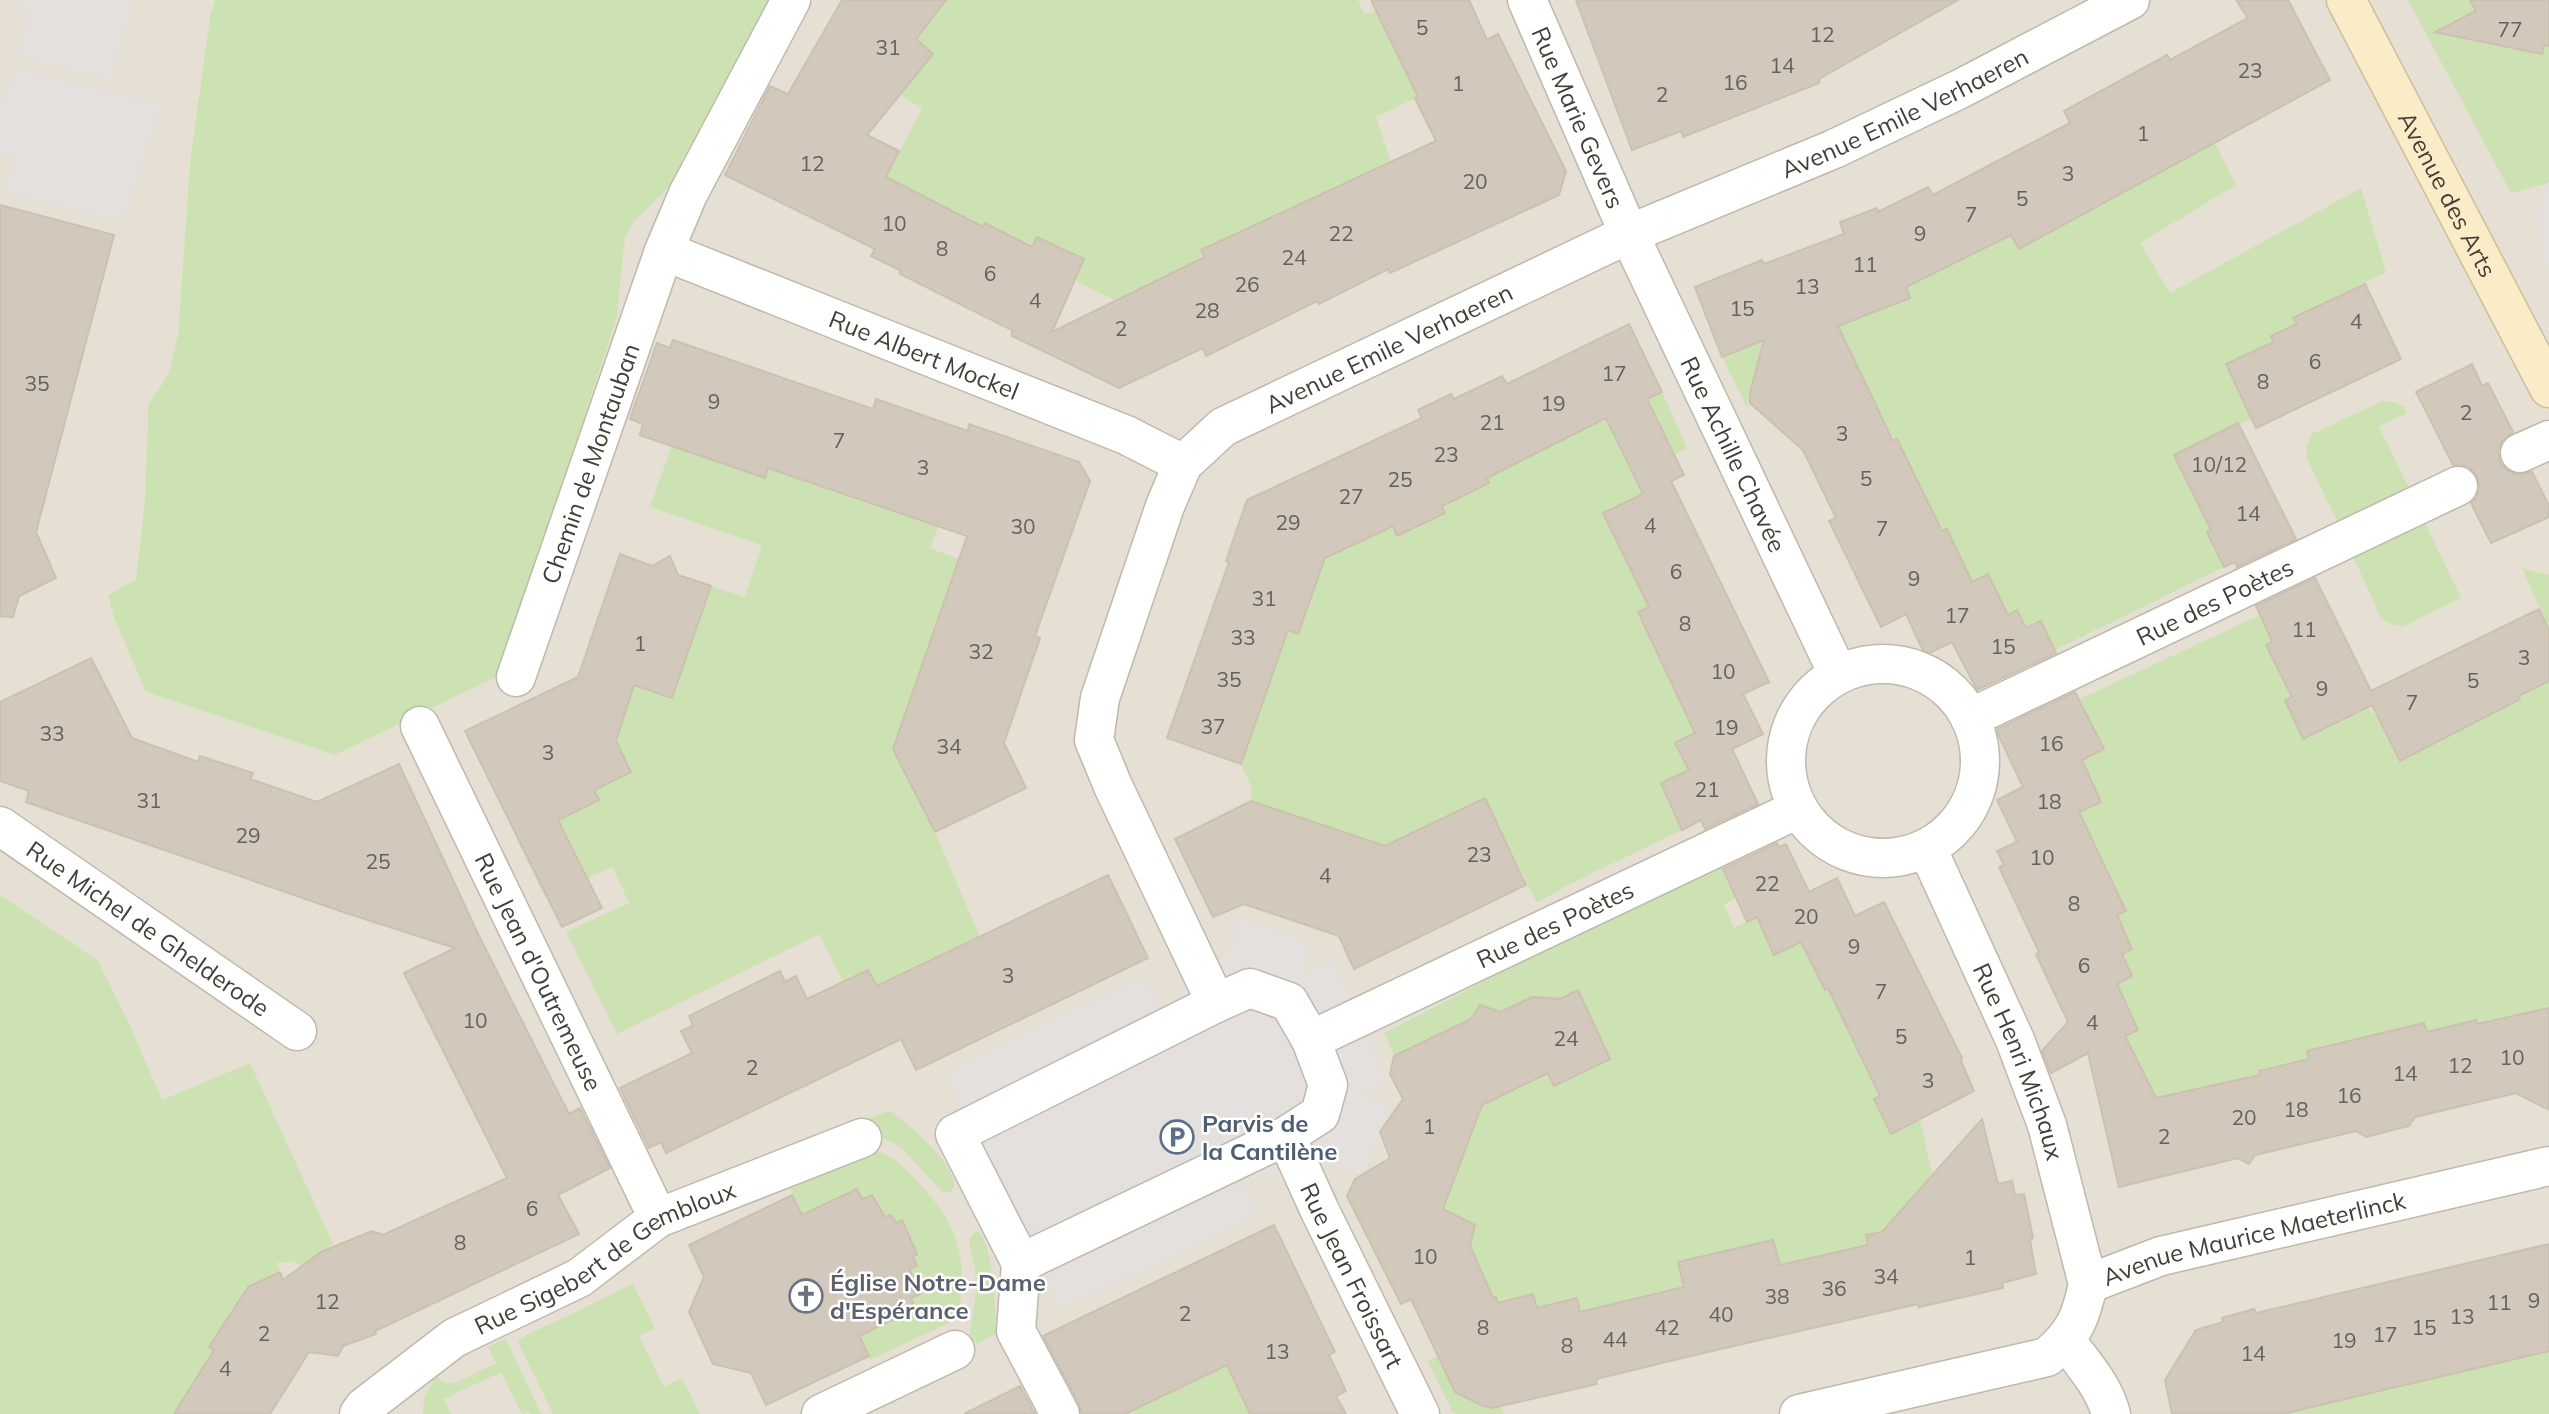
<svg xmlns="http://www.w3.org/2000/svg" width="2549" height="1414" font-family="Mulish,sans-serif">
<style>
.residential{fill:#e5dfd4}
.green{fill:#cde2b2}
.parking{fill:#e3e0dd}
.building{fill:#d2c9bc;stroke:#ccc0b0;stroke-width:2}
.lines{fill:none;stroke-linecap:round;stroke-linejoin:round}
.street-casing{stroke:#bfb8ac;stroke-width:41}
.secondary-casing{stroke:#cdbf99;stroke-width:41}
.street{stroke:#fff;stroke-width:38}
.secondary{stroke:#faecc7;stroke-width:38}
.labels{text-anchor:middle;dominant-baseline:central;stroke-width:5;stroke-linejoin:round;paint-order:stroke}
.number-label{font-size:21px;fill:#676158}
.street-label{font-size:24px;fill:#433e36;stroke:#fff}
.service-label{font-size:24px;font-weight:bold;fill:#4e5e75;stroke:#fff;text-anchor:start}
.worship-label{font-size:24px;font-weight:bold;fill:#5b616d;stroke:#fff;text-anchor:start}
</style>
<rect width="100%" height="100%" fill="#f1eee6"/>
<!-- residential -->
<polygon class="residential" points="0,0 215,0 210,15 190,162 178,334 168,375 148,405 145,498 136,579 108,595 114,618 146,692 335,755 500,674 617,317 625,238 634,221 682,175 773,0 2549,0 2549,1414 0,1414"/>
<!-- green -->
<g class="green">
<polygon points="215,0 773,0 682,175 634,221 625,238 617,317 500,675 335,755 146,692 114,618 108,595 136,579 145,498 148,405 168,375 178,334 190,162 210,15"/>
<polygon points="946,0 1358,0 1365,15 1376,10 1422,95 1376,117 1391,162 1250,230 1249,227 1203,250 1205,257 1167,275 1170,283 1128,307 1074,280 1084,259 1032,247 985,223 983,227 935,202 884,182 922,108 899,94 933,54 916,39"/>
<polygon points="2408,0 2470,0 2476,11 2549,46 2549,183 2511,193"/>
<polygon points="2215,143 2236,185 2140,243 2170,293 2361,188 2386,272 2294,318 2297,324 2271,336 2274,342 2226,364 2252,419 2228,428 2175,455 2189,485 2219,526 2207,532 2224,567 2055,650 2041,622 2026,628 2017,610 2008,615 1988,575 1972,582 1947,529 1942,531 1867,387 1754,398 1748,401 1747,407 1722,357 1850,306 1910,298 1906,287 1965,258 2010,231 2019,249"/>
<polygon points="1662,392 1687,448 1674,454 1643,494 1603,514 1630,569 1636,566 1695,733 1675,743 1689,770 1661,783 1682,830 1568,885 1537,903 1485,798 1385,846 1251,801 1251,786 1241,764 1287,630 1298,633 1313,592 1316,559 1371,536 1389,518 1397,536 1444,513 1442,506 1488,483 1487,478"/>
<polygon points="2382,401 2395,402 2404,407 2407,413 2379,427 2411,493 2340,527 2307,459 2306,448 2312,434"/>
<polygon points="672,445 765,477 768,468 846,495 849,492 879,506 938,526 930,548 966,562 943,604 893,749 935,832 980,937 877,986 868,970 843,982 819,934 617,1034 566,932 629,903 613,867 545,897 517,840 599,800 594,790 611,732 634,685 672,698 711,586 745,597 762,545 650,507"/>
<polygon points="2423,519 2461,598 2403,627 2391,624 2381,618 2352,554"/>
<polygon points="2522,568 2549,575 2549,630"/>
<polygon points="2260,615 2272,641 2266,645 2291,697 2285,701 2303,739 2368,708 2378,717 2400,761 2520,699 2518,696 2549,681 2549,1008 2499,1019 2478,1029 2476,1020 2427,1032 2424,1023 2308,1051 2309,1059 2260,1071 2262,1081 2156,1098 2125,1036 2138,1029 2127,1005 2113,985 2132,976 2122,954 2132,948 2117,915 2126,911 2065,819 2101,802 2082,760 2103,749 2080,699"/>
<path d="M 1717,861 L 1725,874 L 1736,898 L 1724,904 L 1734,928 L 1757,917 L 1774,955 L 1801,942 L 1825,989 L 1833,986 L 1910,1124 L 1920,1120 L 1938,1199 L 1904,1206 L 1898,1213 L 1901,1228 L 1866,1235 L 1868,1245 L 1780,1265 L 1773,1240 L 1678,1263 L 1684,1287 L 1580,1312 L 1577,1298 L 1537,1308 L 1532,1294 L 1498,1303 L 1496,1297 L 1491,1299 L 1467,1244 C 1487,1222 1457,1217 1441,1213 L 1482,1105 L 1535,1079 L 1547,1070 L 1554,1085 L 1610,1059 L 1578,990 L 1551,1003 L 1497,1014 L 1490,1008 C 1479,1008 1474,1012 1471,1022 L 1444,1032 L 1395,1056 L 1384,1033 Z"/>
<polygon points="0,895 98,961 131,1028 162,1100 250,1063 333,1244 302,1266 292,1261 276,1263 280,1272 245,1288 252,1305 210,1346 214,1350 174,1414 0,1414"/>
<path d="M 890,1111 C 908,1124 957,1163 954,1188 L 948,1193 L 941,1191 L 901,1147 L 869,1131 L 861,1121 Z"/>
<path d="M 872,1150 C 891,1154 902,1165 915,1179 C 949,1214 966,1245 961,1295 C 960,1304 961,1313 955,1320 L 870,1360 L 859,1336 L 915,1309 L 911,1298 L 920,1294 L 909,1269 L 917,1266 L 913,1257 L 917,1254 L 902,1221 L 896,1223 L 891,1215 L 885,1217 L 872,1195 L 862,1199 L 857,1189 L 802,1215 L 790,1189 Z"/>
<path d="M 978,1231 C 995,1249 995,1309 996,1334 L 977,1344 L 970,1335 L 976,1292 L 975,1268 L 969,1241 L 972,1235 Z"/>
<polygon points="633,1284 655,1328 639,1336 664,1387 682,1378 700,1414 553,1414 517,1340"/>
<polygon points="2549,1336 2549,1414 2264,1414 2337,1401 2493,1364"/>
<polygon points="506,1339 541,1414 530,1414 529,1412 522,1414 501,1372 444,1399 451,1414 423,1414 424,1397 436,1375 444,1383 455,1383 496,1363 488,1347"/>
<polygon points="1219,1348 1250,1414 1110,1414 1138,1408 1182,1386"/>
<path d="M 1438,1356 C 1442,1365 1446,1377 1452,1386 C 1462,1400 1485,1410 1501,1406 L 1504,1414 L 1457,1414 L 1452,1411 L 1428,1361 Z"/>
</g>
<!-- parking -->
<g class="parking">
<polygon points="19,0 133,0 110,80 17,57 30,12 16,9"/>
<polygon points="15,69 161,105 124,221 5,193 16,154 0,157 0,104 5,106"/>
<polygon points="2547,182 2549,183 2549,268 2546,268 2538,218"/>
<polygon points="1240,918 1310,943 1301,973 1332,961 1386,1077 1359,1095 1391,1104 1364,1176 1328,1165 1242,1181 1256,1215 1060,1309 945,1073 1143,977 1161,1009 1230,951"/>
</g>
<!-- building -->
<g class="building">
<polygon points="842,0 946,0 916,39 933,54 867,135 899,151 886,177 983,227 985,223 1032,247 1037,237 1084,259 1052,332 1205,257 1201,250 1436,141 1415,98 1418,97 1371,0 1469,0 1487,40 1498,34 1566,171 1559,195 1390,273 1388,269 1319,304 1317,301 1206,356 1203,348 1119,388 1012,336 1012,330 900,274 900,270 871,256 875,249 725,175 770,86 788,94"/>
<polygon points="1576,0 1958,0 1819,79 1819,83 1683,137 1681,131 1632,150"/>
<polygon points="2236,0 2288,0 2330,80 2019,249 2011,235 1906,287 1910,298 1838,326 1893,441 1897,439 1942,531 1947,529 1972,582 1988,574 2008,615 2017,610 2026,628 2041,621 2056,653 1977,690 1952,642 1925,655 1906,614 1881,627 1829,521 1836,518 1803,450 1750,403 1750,393 1764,340 1722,357 1695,287 1762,260 1764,264 1844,234 1840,222 1877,208 1878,212 1928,187 1933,195 2026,146 2070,123 2064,111 2167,55 2170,60 2248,18"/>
<polygon points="2470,0 2549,0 2549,46 2544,45 2542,54 2435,32 2476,11"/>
<polygon points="0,205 114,235 36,532 56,578 19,596 13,617 0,616"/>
<polygon points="2365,284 2401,359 2256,428 2226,364 2274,342 2271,336 2297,324 2293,318"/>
<polygon points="1629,324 1662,392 1647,399 1684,475 1671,481 1769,682 1743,694 1763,734 1732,749 1758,804 1705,829 1701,820 1682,830 1661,783 1689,770 1675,743 1695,733 1638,612 1649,607 1603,513 1643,494 1606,418 1487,478 1489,483 1442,506 1445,513 1397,536 1393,526 1325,558 1298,634 1288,630 1241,764 1167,738 1229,562 1226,561 1247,500 1422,418 1418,410 1451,394 1454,399 1502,376 1507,384"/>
<polygon points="673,340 873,409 876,399 968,431 969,424 1079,462 1090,481 1035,636 1040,638 1004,743 1026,788 935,832 893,749 967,536 768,468 765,478 640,435 643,424 630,419 657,343 670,348"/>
<polygon points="2472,364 2482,386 2488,383 2513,432 2502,441 2498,451 2500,463 2507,470 2517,475 2532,472 2549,506 2549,517 2491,543 2471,503 2476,498 2480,488 2477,476 2470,468 2460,464 2453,465 2416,392"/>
<polygon points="2238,423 2296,539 2237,567 2235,562 2224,567 2207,532 2211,530 2174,455"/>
<polygon points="620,554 652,566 670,556 678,575 711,586 672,698 634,685 616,741 631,772 594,790 599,800 558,820 602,908 562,927 465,731 578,677"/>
<polygon points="2315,578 2371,691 2539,609 2549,630 2549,681 2518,696 2520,699 2400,761 2372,705 2303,739 2285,700 2292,697 2266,645 2272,641 2256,606"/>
<polygon points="91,658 132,738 198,762 200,756 253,773 250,779 317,802 399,764 479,936 569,1114 580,1108 610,1168 558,1195 579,1234 375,1331 376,1334 343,1346 338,1356 309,1352 270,1414 174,1414 214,1350 209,1347 248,1287 280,1272 283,1280 321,1252 372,1231 383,1235 507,1178 404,973 455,948 346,913 26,802 29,791 0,781 0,702"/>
<polygon points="2075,692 2104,749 2082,760 2101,802 2079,812 2126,911 2117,915 2132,949 2122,954 2132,976 2117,984 2138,1030 2125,1036 2156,1098 2260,1075 2259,1071 2309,1059 2307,1051 2424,1023 2427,1032 2476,1020 2477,1024 2549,1008 2549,1110 2516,1093 2415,1117 2409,1126 2366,1137 2356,1131 2255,1155 2249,1164 2238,1158 2119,1187 2088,1053 2051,1073 2042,1051 2068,1022 2036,954 2039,952 1999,867 2004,865 1997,851 2017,842 1997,800 2023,787 1996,730"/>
<polygon points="1485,798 1526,885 1354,969 1339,936 1244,904 1213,917 1175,839 1251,801 1385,846"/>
<polygon points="1777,843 1779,847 1786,844 1809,892 1837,878 1855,916 1884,902 1962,1058 1960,1059 1974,1091 1891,1134 1874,1099 1880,1096 1828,988 1825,990 1801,942 1774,955 1757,917 1747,922 1723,869"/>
<polygon points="1108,875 1148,958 916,1070 901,1039 666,1153 661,1142 649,1148 620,1088 692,1053 681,1031 693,1026 689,1016 780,971 785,982 796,976 807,999 868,970 877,986"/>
<polygon points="1578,990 1610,1059 1554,1086 1548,1073 1482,1105 1443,1209 1475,1225 1470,1246 1493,1298 1496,1297 1498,1303 1533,1294 1537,1308 1577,1298 1580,1312 1684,1287 1678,1262 1773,1240 1780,1265 1868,1245 1866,1235 1882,1232 1982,1119 1998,1184 2012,1181 2015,1195 2024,1194 2033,1238 2030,1240 2036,1274 2002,1283 2003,1288 1919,1307 1918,1304 1699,1354 1596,1379 1597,1384 1492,1408 1481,1405 1455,1392 1411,1299 1401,1304 1347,1196 1355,1179 1390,1158 1380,1132 1403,1099 1390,1074 1394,1056 1471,1019 1480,1005 1500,1012 1532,997 1560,999"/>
<polygon points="857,1189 862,1199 872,1195 885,1217 891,1215 896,1223 902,1220 917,1254 913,1257 917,1266 909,1269 921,1294 911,1298 915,1309 859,1336 869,1356 766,1405 751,1373 713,1364 689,1312 704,1277 689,1245 792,1195 802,1215"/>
<polygon points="1274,1225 1335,1352 1329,1355 1346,1391 1336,1396 1346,1414 1250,1414 1227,1365 1125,1414 1082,1414 1079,1404 1043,1336"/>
<polygon points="2549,1244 2549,1351 2282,1414 2172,1414 2165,1380 2196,1330 2223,1322 2222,1318 2254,1309 2256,1313"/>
<polygon points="1020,1386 1035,1414 964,1414"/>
</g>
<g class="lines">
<defs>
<g id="street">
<path id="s1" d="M 1527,0 L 1629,234 L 1838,674"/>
<path id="s2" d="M 664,251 L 1126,435 L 1183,464"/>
<polyline points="2520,453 2549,440"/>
<circle cx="1883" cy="761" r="97"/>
<path id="s3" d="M 516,677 L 664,251 L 688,194 L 791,0"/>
<path id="s4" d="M 1970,718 L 2458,486"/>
<path id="s5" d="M 420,726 L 658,1218"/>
<path id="s6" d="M 0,826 L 297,1031"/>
<path id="s7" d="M 1927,848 L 2015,1040 L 2047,1125 L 2088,1284"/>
<polygon points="1250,988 1289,1002 1311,1040 1328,1085 1320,1114 1286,1136 1021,1263 955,1134 1216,1003"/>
<path id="s8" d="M 1216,1003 L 1113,786 L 1094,740 L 1100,698 L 1165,506 L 1183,464 L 1223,427 L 1629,234 L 1834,149 L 1960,89 L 2130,0"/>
<path id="s9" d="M 1311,1040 L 1798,809"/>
<path id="s10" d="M 1286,1136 L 1319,1209 L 1420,1414"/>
<polyline points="1021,1263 1016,1331 1060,1414"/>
<path d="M 2066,1341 C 2083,1363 2104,1387 2111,1414"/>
<path id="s11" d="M 359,1414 L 364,1407 L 454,1338 L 579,1278 L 658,1218 L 862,1138"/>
<polyline points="821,1414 955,1350"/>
<path id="s12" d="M 1799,1414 L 2047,1357 C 2074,1334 2081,1318 2088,1284 L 2161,1256 L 2549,1166"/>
</g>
<g id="secondary">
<path id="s13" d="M 2346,0 L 2549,388"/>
</g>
</defs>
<!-- street casing -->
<use href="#street" class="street-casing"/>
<!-- secondary casing -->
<use href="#secondary" class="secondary-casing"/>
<!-- street -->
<use href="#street" class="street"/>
<!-- secondary -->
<use href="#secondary" class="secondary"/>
</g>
<!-- icons -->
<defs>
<symbol id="parking-ring" viewBox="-11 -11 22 22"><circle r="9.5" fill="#fff" stroke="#5c6f8a" stroke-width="1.5"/><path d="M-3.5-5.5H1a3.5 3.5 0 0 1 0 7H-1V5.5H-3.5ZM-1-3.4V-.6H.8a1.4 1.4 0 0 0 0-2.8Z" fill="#5c6f8a"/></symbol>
<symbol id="church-ring" viewBox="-11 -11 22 22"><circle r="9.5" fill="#fff" stroke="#6b7280" stroke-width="1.5"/><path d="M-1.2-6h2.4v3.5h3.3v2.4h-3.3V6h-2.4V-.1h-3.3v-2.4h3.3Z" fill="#6b7280"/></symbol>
</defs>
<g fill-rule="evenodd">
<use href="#parking-ring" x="1158" y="1118" width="38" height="38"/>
<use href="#church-ring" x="787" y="1277" width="38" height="38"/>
</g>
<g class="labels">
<!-- number labels -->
<g class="number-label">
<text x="1422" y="27">5</text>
<text x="2510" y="29">77</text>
<text x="1822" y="34">12</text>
<text x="888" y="47">31</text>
<text x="1782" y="65">14</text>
<text x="2250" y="70">23</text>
<text x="1735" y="82">16</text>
<text x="1458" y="83">1</text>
<text x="1662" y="94">2</text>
<text x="2143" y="133">1</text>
<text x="812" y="163">12</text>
<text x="2068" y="173">3</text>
<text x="1475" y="181">20</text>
<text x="2022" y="198">5</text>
<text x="1971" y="214">7</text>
<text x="894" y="223">10</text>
<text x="1341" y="233">22</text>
<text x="1920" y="233">9</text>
<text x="942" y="248">8</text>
<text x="1294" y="257">24</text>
<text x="1865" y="264">11</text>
<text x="990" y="273">6</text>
<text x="1247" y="284">26</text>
<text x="1807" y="286">13</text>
<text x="1035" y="300">4</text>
<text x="1742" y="308">15</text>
<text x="1207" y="310">28</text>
<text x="2356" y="321">4</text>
<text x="1121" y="328">2</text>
<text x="2315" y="361">6</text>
<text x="1614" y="373">17</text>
<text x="2263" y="381">8</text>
<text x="37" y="383">35</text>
<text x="714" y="401">9</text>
<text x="1553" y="403">19</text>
<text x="2466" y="412">2</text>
<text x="1492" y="422">21</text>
<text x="1842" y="433">3</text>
<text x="839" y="440">7</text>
<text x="1446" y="454">23</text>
<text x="2219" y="464">10/12</text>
<text x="923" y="467">3</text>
<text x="1866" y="478">5</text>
<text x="1400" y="479">25</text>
<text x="1351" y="496">27</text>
<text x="2248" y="513">14</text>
<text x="1288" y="522">29</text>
<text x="1650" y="525">4</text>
<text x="1023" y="526">30</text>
<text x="1882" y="528">7</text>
<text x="1676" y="571">6</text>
<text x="1914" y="578">9</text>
<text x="1264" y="598">31</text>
<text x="1957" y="615">17</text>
<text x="1685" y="623">8</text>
<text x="2304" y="629">11</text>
<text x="1243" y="637">33</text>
<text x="640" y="643">1</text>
<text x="2003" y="646">15</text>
<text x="981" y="651">32</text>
<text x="2524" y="657">3</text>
<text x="1723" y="671">10</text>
<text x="1229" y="679">35</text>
<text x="2473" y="680">5</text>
<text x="2322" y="688">9</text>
<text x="2412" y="702">7</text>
<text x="1213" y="726">37</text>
<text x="1726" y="727">19</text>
<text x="52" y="733">33</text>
<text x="2051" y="743">16</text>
<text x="949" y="746">34</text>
<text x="548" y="752">3</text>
<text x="1707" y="789">21</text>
<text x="149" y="800">31</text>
<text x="2049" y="801">18</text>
<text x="248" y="835">29</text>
<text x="1479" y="854">23</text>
<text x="2042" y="857">10</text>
<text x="378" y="861">25</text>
<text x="1325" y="875">4</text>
<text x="1767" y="883">22</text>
<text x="2074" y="903">8</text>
<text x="1806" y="916">20</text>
<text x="1854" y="946">9</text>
<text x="2084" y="965">6</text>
<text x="1008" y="975">3</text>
<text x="1881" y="991">7</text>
<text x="475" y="1020">10</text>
<text x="2092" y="1022">4</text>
<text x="1901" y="1036">5</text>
<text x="1566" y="1038">24</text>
<text x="2512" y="1057">10</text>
<text x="2460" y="1065">12</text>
<text x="752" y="1067">2</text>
<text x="2405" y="1073">14</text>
<text x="1928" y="1080">3</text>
<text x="2349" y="1095">16</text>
<text x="2296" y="1109">18</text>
<text x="2244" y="1117">20</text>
<text x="1429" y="1126">1</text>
<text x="2164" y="1136">2</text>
<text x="532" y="1208">6</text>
<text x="460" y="1242">8</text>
<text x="1425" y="1256">10</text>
<text x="1970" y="1257">1</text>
<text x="1886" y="1276">34</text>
<text x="1834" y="1288">36</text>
<text x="1777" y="1296">38</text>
<text x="2534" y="1300">9</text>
<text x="327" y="1301">12</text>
<text x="2499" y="1302">11</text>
<text x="1185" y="1313">2</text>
<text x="1721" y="1314">40</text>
<text x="2462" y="1316">13</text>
<text x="1483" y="1327">8</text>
<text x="1667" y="1327">42</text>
<text x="2424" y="1327">15</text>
<text x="264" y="1333">2</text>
<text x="2385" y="1334">17</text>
<text x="1615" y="1339">44</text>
<text x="2344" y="1340">19</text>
<text x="1567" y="1345">8</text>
<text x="1277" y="1351">13</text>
<text x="2253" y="1353">14</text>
<text x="225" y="1368">4</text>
</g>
<!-- street labels -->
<g class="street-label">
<text stroke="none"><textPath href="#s8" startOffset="1386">Avenue Emile Verhaeren</textPath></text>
<text stroke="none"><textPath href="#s1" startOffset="128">Rue Marie Gevers</textPath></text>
<text stroke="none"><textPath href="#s13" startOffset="219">Avenue des Arts</textPath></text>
<text stroke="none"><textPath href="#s8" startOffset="819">Avenue Emile Verhaeren</textPath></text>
<text stroke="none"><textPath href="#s2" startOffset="280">Rue Albert Mockel</textPath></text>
<text stroke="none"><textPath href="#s1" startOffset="499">Rue Achille Chavée</textPath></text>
<text stroke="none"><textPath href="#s3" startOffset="226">Chemin de Montauban</textPath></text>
<text stroke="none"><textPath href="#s4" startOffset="271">Rue des Poètes</textPath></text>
<text stroke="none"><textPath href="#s9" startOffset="270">Rue des Poètes</textPath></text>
<text stroke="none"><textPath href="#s6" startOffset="180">Rue Michel de Ghelderode</textPath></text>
<text stroke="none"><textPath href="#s5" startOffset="273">Rue Jean d'Outremeuse</textPath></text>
<text stroke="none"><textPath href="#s7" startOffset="233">Rue Henri Michaux</textPath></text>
<text stroke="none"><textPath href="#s12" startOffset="513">Avenue Maurice Maeterlinck</textPath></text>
<text stroke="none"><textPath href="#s11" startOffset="294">Rue Sigebert de Gembloux</textPath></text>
<text stroke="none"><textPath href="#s10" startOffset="154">Rue Jean Froissart</textPath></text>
</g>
<!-- service labels -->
<g class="service-label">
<text x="1202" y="1123">Parvis de<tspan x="1202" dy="28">la Cantilène</tspan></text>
</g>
<!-- worship labels -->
<g class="worship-label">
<text x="830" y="1282">Église Notre-Dame<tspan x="830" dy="28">d'Espérance</tspan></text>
</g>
</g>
</svg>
